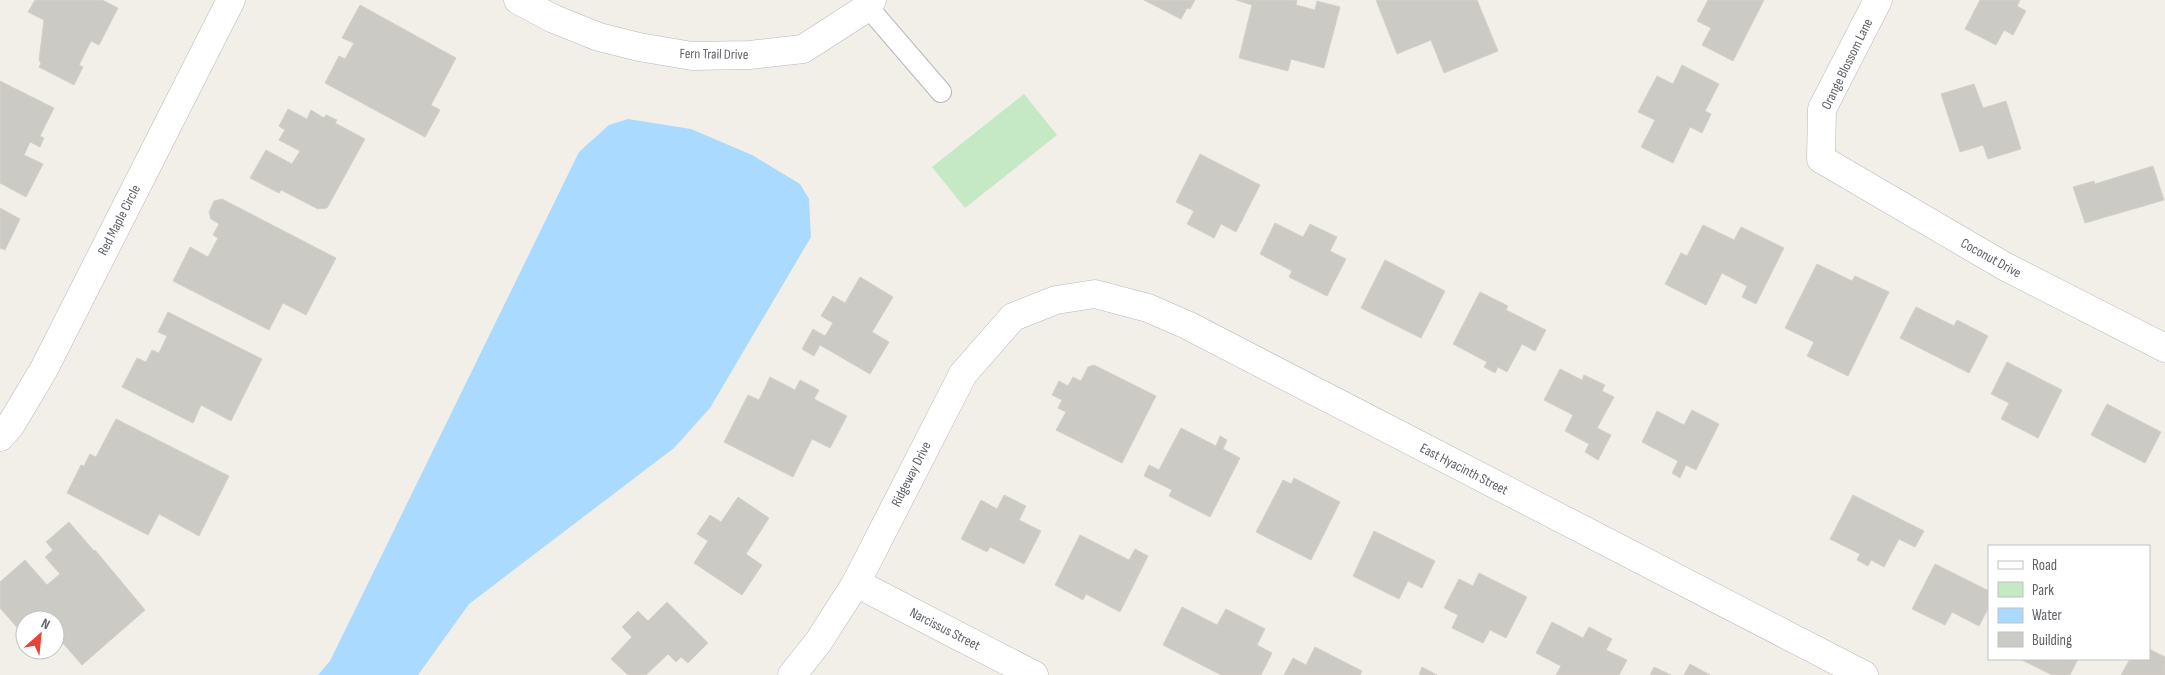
<svg xmlns="http://www.w3.org/2000/svg" width="2165" height="675" font-family="'Sofia Sans Condensed',sans-serif">
<style>
.green{fill:#c5e8c5}
.water{fill:#aadaff}
.building{fill:#cccac5;stroke:#d6d1c6}
.lines{fill:none;stroke-linecap:round;stroke-linejoin:round}
.service-casing{stroke:#b5b8bc;stroke-width:22}
.minor-casing{stroke:#b5b8bc;stroke-width:29}
.service{stroke:#fff;stroke-width:20}
.minor{stroke:#fff;stroke-width:28}
.labels{text-anchor:middle;dominant-baseline:central;stroke-width:4;stroke-linejoin:round;paint-order:stroke}
.street-label{font-size:14px;fill:#5f6368;stroke:#fff}
</style>
<rect width="100%" height="100%" fill="#f1efe8"/>
<!-- green -->
<polygon class="green" points="1024,94 1057,135 965,208 932,167"/>
<!-- water -->
<polygon class="water" points="628,119 691,129 752,155 800,184 809,199 811,237 710,408 674,448 469,604 418,675 318,675 330,661 579,152 609,125"/>
<!-- building -->
<g class="building">
<polygon points="35,0 102,0 118,8 99,45 91,41 79,65 83,67 74,85 39,67 41,63 39,60 44,20 28,12"/>
<polygon points="1144,0 1195,0 1190,9 1187,8 1181,19"/>
<polygon points="1236,0 1297,0 1296,5 1315,10 1317,1 1340,7 1324,68 1291,59 1288,71 1239,58 1252,5"/>
<polygon points="1376,0 1477,0 1498,51 1444,73 1431,40 1397,54"/>
<polygon points="1708,0 1764,0 1733,61 1702,45 1711,28 1697,21"/>
<polygon points="1980,0 2020,0 2017,6 2026,11 2013,35 2004,30 1996,45 1965,29"/>
<polygon points="360,5 456,58 431,105 440,110 425,137 325,83 339,56 345,59 354,43 342,38"/>
<polygon points="1682,65 1719,84 1705,111 1711,114 1702,133 1690,127 1673,163 1641,147 1655,120 1638,112 1657,76 1673,84"/>
<polygon points="0,81 54,108 40,136 44,138 40,147 30,142 24,155 43,164 26,197 0,183"/>
<polygon points="1974,84 1983,108 2006,101 2021,149 1988,159 1983,145 1960,152 1941,94"/>
<polygon points="288,109 307,119 311,110 324,118 326,115 337,120 335,123 365,139 327,208 318,209 281,190 279,193 250,178 266,150 292,164 300,151 279,140 285,130 279,126"/>
<polygon points="1200,154 1260,185 1236,232 1221,224 1214,238 1187,224 1194,211 1176,202"/>
<polygon points="2153,166 2164,200 2085,223 2073,187 2094,181 2095,184"/>
<polygon points="222,199 336,258 306,315 283,303 269,330 173,281 190,247 208,257 218,238 213,235 219,224 211,219 209,212 214,201"/>
<polygon points="0,208 20,219 5,250 0,248"/>
<polygon points="1275,223 1303,237 1310,224 1337,237 1330,251 1346,259 1327,296 1289,277 1292,271 1260,254"/>
<polygon points="1703,225 1734,240 1741,227 1784,248 1756,304 1742,297 1747,286 1722,273 1706,305 1665,284 1681,253 1687,256"/>
<polygon points="1385,260 1445,291 1421,338 1361,308"/>
<polygon points="1817,264 1852,281 1855,276 1889,292 1848,376 1807,356 1814,342 1785,328"/>
<polygon points="860,277 893,297 872,332 889,342 870,374 820,345 814,356 802,349 813,329 825,336 833,323 821,316 833,296 845,303"/>
<polygon points="1480,292 1508,306 1506,310 1546,330 1535,351 1522,344 1507,372 1498,367 1495,373 1484,367 1487,362 1453,344"/>
<polygon points="1916,307 1954,326 1957,320 1988,336 1969,373 1900,338"/>
<polygon points="168,312 262,359 231,421 201,405 193,423 122,387 137,358 146,362 152,350 159,353 167,336 158,332"/>
<polygon points="2007,362 2062,390 2038,438 2001,419 2009,403 1991,394"/>
<polygon points="1094,365 1156,396 1122,463 1056,430 1066,412 1058,408 1062,400 1052,395 1059,381 1068,386 1073,377 1081,381 1088,367"/>
<polygon points="1560,369 1582,380 1584,375 1605,385 1602,391 1614,397 1597,428 1611,435 1598,460 1585,452 1589,444 1565,431 1573,415 1544,400"/>
<polygon points="770,377 795,390 800,380 819,390 814,399 847,416 830,448 812,439 793,477 724,442 748,395 759,400"/>
<polygon points="2107,404 2161,432 2145,463 2091,435"/>
<polygon points="1692,410 1719,424 1696,470 1686,465 1680,478 1672,473 1678,461 1642,442 1657,411 1684,425"/>
<polygon points="116,419 229,476 199,536 159,514 148,535 67,493 81,465 84,466 90,454 96,457"/>
<polygon points="1181,428 1216,446 1220,436 1227,440 1223,449 1240,458 1210,517 1169,496 1172,490 1144,476 1149,465 1159,470"/>
<polygon points="1294,478 1340,502 1311,560 1256,532 1283,480 1291,484"/>
<polygon points="1004,495 1026,506 1019,520 1041,531 1024,564 990,547 987,552 961,539 981,500 997,509"/>
<polygon points="1853,495 1924,531 1915,547 1899,539 1884,567 1871,560 1868,566 1857,560 1860,554 1830,539"/>
<polygon points="738,497 769,518 746,554 762,565 742,595 694,563 708,541 697,534 710,515 721,522"/>
<polygon points="69,522 94,551 95,550 145,610 82,665 55,634 55,620 43,620 40,616 35,620 25,620 25,629 21,632 0,608 0,582 25,560 47,585 60,574 45,557 53,550 46,542"/>
<polygon points="1374,531 1435,561 1422,588 1408,581 1399,599 1353,576"/>
<polygon points="1080,535 1129,560 1135,549 1148,556 1120,612 1086,594 1083,600 1055,585"/>
<polygon points="1935,564 1989,591 1989,607 1979,626 1952,612 1945,625 1912,609"/>
<polygon points="1479,573 1527,597 1506,638 1490,630 1483,643 1452,628 1458,615 1444,608 1459,579 1473,586"/>
<polygon points="667,602 708,643 688,663 681,657 676,662 668,654 646,675 628,675 611,659 632,637 622,627 638,611 648,621"/>
<polygon points="1182,607 1217,625 1226,609 1265,629 1257,645 1272,653 1261,675 1221,675 1163,645"/>
<polygon points="1552,622 1583,638 1589,627 1612,639 1606,650 1627,660 1619,675 1556,675 1561,666 1536,653"/>
<polygon points="1315,647 1362,671 1360,675 1284,675 1293,658 1306,665"/>
<polygon points="2149,649 2165,657 2165,675 2121,675 2130,659 2149,659"/>
<polygon points="2020,659 2078,659 2070,675 2052,675"/>
<polygon points="1690,664 1710,675 1684,675"/>
<polygon points="1422,667 1437,675 1419,675"/>
<polygon points="1654,667 1671,675 1650,675"/>
</g>
<g class="lines">
<defs>
<polyline id="service" points="868,7 941,92"/>
<g id="minor">
<polyline points="518,0 554,19 599,37 639,47 692,56 749,55 803,49 868,7 872,0"/>
<polyline points="1878,0 1822,109 1821,159 2006,267 2165,348"/>
<polyline points="0,437 10,426 44,369 231,0"/>
<polyline points="856,583 1034,675"/>
<polyline points="792,675 819,641 856,583 963,374 1013,317 1056,300 1095,294 1148,308 1187,325 1864,675"/>
</g>
</defs>
<!-- service casing -->
<use href="#service" class="service-casing"/>
<!-- minor casing -->
<use href="#minor" class="minor-casing"/>
<!-- service -->
<use href="#service" class="service"/>
<!-- minor -->
<use href="#minor" class="minor"/>
</g>
<g class="labels">
<!-- street labels -->
<g class="street-label">
<text transform="translate(714 54) rotate(1)">Fern Trail Drive</text>
<text transform="translate(1847 64) rotate(-64)">Orange Blossom Lane</text>
<text transform="translate(119 220) rotate(-63)">Red Maple Circle</text>
<text transform="translate(1991 258) rotate(29)">Coconut Drive</text>
<text transform="translate(1464 469) rotate(27)">East Hyacinth Street</text>
<text transform="translate(911 474) rotate(-63)">Ridgeway Drive</text>
<text transform="translate(945 629) rotate(27)">Narcissus Street</text>
</g>
</g>
<!-- legend -->
<rect x="1988" y="545" width="162" height="115" fill="#ffffff" stroke="#bfc1c3"/>
<rect x="1998" y="561" width="25" height="8" fill="#ffffff" stroke="#bfc1c3"/>
<text x="2032" y="570" font-size="15" fill="#5f6368">Road</text>
<rect x="1998" y="582" width="25" height="15" fill="#c5e8c5" stroke="#bfc1c3"/>
<text x="2032" y="595" font-size="15" fill="#5f6368">Park</text>
<rect x="1998" y="608" width="25" height="15" fill="#aadaff" stroke="#bfc1c3"/>
<text x="2032" y="620" font-size="15" fill="#5f6368">Water</text>
<rect x="1998" y="632" width="25" height="15" fill="#cccac5" stroke="#bfc1c3"/>
<text x="2032" y="645" font-size="15" fill="#5f6368">Building</text>
<!-- north arrow -->
<g transform="translate(40 635) rotate(27)"><circle r="24" fill="#ffffff" stroke="#bfc1c3"/>
<path d="M0-4L9 19L0 12L-9 19Z" fill="#ea4335"/>
<text y="-8" font-size="14" font-weight="bold" text-anchor="middle" fill="#5f6368">N</text>
</g>
</svg>
